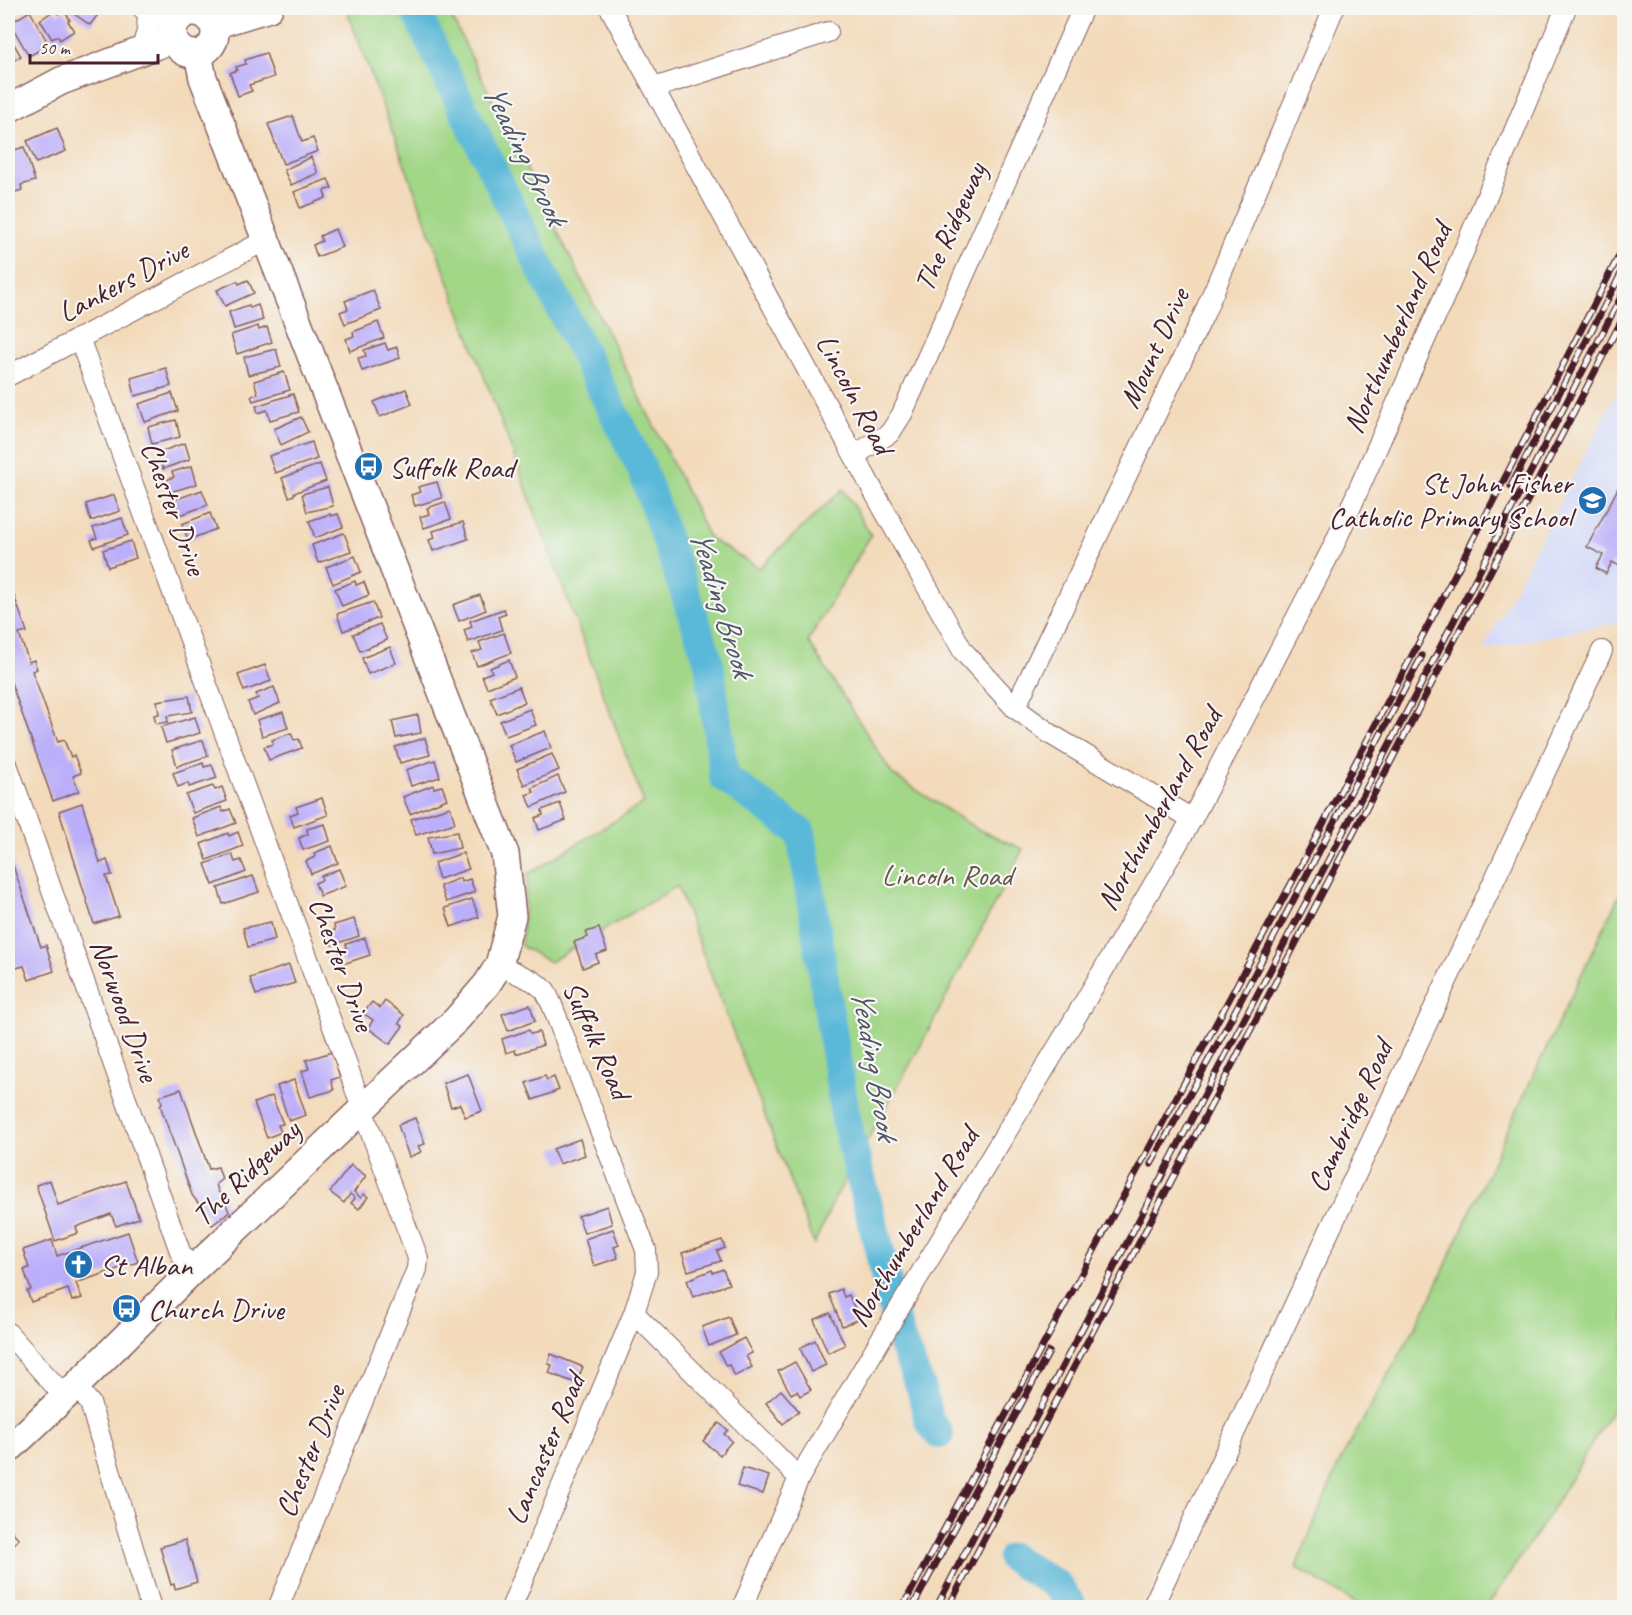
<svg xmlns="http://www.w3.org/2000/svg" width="1632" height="1615" font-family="Caveat,sans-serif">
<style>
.built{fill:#d2d9f9}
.green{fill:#a2d788;stroke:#767b5a;stroke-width:1.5}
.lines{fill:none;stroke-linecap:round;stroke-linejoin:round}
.river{stroke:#5ab8d8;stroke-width:30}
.building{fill:#bbaefa}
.street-casing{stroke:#85605d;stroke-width:22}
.secondary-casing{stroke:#85605d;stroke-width:30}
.street{stroke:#fff;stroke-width:20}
.secondary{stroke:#fff;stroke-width:27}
.rail-casing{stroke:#4a1f2b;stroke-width:7}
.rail{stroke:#f6f6f2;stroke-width:4.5;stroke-dasharray:14;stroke-linecap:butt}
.labels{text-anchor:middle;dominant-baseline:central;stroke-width:4.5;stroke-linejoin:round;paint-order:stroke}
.street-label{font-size:30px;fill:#4a1f2b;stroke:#f6f6f2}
.poi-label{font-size:30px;fill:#4a1f2b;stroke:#f6f6f2;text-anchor:start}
.park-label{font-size:30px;fill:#645647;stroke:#f6f6f2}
.water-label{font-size:32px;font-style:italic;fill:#505568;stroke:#f6f6f2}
</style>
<rect width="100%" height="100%" fill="#f6f6f2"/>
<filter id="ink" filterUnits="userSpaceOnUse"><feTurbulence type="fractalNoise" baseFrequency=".0167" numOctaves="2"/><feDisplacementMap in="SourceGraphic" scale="12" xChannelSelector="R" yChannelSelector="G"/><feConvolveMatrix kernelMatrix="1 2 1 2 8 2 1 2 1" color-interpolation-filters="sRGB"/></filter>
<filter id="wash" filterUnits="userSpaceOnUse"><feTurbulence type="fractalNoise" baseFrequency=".008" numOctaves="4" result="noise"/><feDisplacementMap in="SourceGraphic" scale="24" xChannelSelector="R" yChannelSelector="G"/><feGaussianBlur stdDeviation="1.35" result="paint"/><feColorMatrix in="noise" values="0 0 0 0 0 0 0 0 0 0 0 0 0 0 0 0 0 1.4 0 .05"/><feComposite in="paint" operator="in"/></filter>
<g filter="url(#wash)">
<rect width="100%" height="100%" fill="#f3daba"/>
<!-- built -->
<polygon class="built" points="1624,379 1624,621 1483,650"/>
<!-- green -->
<g class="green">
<polygon points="346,8 447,8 710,539 759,568 843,489 871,535 808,641 893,775 977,829 1023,849 921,1045 834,1200 814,1244 677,886 550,962 521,946 528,874 644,803"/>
<polygon points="1624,885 1624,1390 1550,1513 1487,1607 1362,1607 1296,1567 1340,1461 1428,1304 1506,1133"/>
</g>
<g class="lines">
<!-- river -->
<g class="river">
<polyline points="412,8 417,14 540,267 642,469 709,662 724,777 801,833 846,1121 877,1240 900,1338 921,1388 929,1421 939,1434"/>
<polyline points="1012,1558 1058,1586 1073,1608"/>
</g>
</g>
<g id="blocks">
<!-- building -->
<g class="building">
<polygon points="66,8 103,8 90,25"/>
<polygon points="55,10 58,14 64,10 70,20 68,21 74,31 60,40 58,36 52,39 40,20"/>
<polygon points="30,11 49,45 29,56 10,23"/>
<polygon points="8,34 21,56 8,64"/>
<polygon points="266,53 274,77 249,85 252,91 238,96 230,73 237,70 236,67 246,64 245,60"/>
<polygon points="293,116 302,142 313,138 318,151 283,164 268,124"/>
<polygon points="57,128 66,151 36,163 27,141"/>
<polygon points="24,147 35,181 21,185 22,190 8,194 8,152"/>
<polygon points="311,157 318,173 291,185 284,170"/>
<polygon points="328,179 332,188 324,191 326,198 300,208 294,192"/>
<polygon points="335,229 342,247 317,257 313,245 322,241 320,236"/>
<polygon points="248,280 254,293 225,306 217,290 237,281 239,284"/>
<polygon points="373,290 381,310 345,324 340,312 348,309 345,301"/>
<polygon points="249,305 250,308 258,305 263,320 234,329 229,312"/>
<polygon points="378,322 384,338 350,351 346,339 354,336 353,332"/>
<polygon points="258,326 259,330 267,327 272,342 237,354 231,335"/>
<polygon points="385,343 388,350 397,347 400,358 362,371 358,358 366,356 364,350"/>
<polygon points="276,349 281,367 248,375 244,357"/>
<polygon points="166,368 171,386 135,396 131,378"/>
<polygon points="284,372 290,390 253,401 251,396 258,394 254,381"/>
<polygon points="406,389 412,404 380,417 374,402"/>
<polygon points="172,393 178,411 145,422 139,404"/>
<polygon points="293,394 299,412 270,420 267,410 258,413 256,406"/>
<polygon points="301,417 308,432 281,445 274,429"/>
<polygon points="176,420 180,437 152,444 148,427"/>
<polygon points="312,442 317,459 275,473 269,456"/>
<polygon points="185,443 190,459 163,469 157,453"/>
<polygon points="320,464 326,481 294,493 294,495 289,497 282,478"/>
<polygon points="192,466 197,484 170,492 166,480 174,477 172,472"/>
<polygon points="1624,477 1624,568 1612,562 1606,574 1596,568 1603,555 1587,547"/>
<polygon points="437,482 442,498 415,506 411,495 420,492 418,487"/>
<polygon points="328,487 333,506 307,512 302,494"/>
<polygon points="202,490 208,505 180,515 174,500"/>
<polygon points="114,495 120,511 91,521 86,504"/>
<polygon points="445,502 451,519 424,528 420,517 429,514 427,508"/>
<polygon points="210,513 216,529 188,540 182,524"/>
<polygon points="330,514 331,516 338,514 343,527 315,538 309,521"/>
<polygon points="122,518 128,535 94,547 91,540 97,538 93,528"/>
<polygon points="463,522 468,539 433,551 429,540 435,538 433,531"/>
<polygon points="344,533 351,551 318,563 312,545"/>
<polygon points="131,541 136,558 108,567 103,550"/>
<polygon points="355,556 361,572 333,584 326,567"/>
<polygon points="8,579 27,632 19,634 29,662 34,660 37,669 32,671 49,718 58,742 64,740 71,757 74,755 81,773 73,776 79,791 53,801 8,674"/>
<polygon points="355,581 356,585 364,582 369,595 342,606 335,589"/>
<polygon points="480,595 486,610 459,621 453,605"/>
<polygon points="373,602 379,618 343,631 337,614"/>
<polygon points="504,609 506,614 498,617 502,630 468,642 464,630 472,627 470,621"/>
<polygon points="380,624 387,640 360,651 353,634"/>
<polygon points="504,633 511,653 477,666 472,653 482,650 479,642"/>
<polygon points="390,647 396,663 368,674 362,658"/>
<polygon points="509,660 515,677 487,688 482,676 492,672 490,668"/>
<polygon points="265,665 271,681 244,691 238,675"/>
<polygon points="274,687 280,703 253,715 248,702 258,698 256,694"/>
<polygon points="519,687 525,702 497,714 490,698"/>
<polygon points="189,696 192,712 167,716 168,722 156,724 154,715 159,714 157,701"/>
<polygon points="530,709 536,725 506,736 500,721"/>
<polygon points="283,712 288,728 262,736 257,720"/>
<polygon points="418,715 421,733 396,738 392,721"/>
<polygon points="195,717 200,733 166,743 161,727"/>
<polygon points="545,731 551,748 516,762 509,745"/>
<polygon points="291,733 294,740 299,739 302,748 269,760 264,747 273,744 272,740"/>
<polygon points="425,738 430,755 400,763 395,747"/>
<polygon points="203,740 208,756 177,766 172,750"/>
<polygon points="552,754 559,770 524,785 517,769"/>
<polygon points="435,760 440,777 411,786 406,770"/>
<polygon points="203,763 204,767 212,765 217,778 189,787 188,783 178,787 173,773"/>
<polygon points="558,776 565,792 532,807 526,795 534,792 532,788"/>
<polygon points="433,785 434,788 442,786 447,799 410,814 403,797"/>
<polygon points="213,786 215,790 222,787 227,801 193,813 186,795"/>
<polygon points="322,798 328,815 294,827 290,815 298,812 296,807"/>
<polygon points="82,803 100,863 107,860 112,875 106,876 119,916 94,924 59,811"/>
<polygon points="560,803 566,820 539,830 535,818 543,815 542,810"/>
<polygon points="221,807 223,812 230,809 236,823 199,837 192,818"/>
<polygon points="450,807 455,823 416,835 411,819"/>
<polygon points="325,824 330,841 303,850 299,838 308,834 307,829"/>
<polygon points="238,832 243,846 207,860 201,844 228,833 229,836"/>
<polygon points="457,832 460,848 432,854 428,837"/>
<polygon points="332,846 338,863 311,874 306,861 315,857 314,853"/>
<polygon points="463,853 469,869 439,879 434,863"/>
<polygon points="232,854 235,862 241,860 246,872 213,885 205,864"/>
<polygon points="10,857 41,947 46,945 54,971 29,980 24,966 16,968 8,943 8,858"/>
<polygon points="339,869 346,886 320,896 315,883 322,880 321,876"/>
<polygon points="253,876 259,892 223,904 218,888"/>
<polygon points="460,878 461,882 470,879 475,892 446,902 440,886"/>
<polygon points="472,899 479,917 451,927 445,908"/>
<polygon points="354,919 359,936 332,945 327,933 335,930 334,925"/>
<polygon points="271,922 275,940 248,947 243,928"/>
<polygon points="599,928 607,951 596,955 598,962 583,968 574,942 588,937 586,932"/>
<polygon points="365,938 370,955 343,964 339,952 347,949 346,944"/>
<polygon points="289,965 295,983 256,995 250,978"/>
<polygon points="385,1001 404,1015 399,1023 403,1026 390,1044 368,1028 373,1020 363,1013 372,1002 380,1008"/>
<polygon points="530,1005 535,1021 508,1031 502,1014"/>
<polygon points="529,1030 531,1034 539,1032 543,1045 516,1054 515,1050 506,1053 502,1039"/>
<polygon points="332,1052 340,1077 331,1080 334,1090 310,1097 302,1071 309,1069 306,1060"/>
<polygon points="468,1074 482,1111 465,1117 460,1104 451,1107 443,1083"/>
<polygon points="545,1076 547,1080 554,1077 559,1090 533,1100 526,1083"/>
<polygon points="294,1080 306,1115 289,1121 277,1086"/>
<polygon points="181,1089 209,1169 218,1167 222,1179 216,1184 218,1191 224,1199 229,1212 212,1225 206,1214 192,1195 160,1105 162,1103 160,1096"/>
<polygon points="272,1096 283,1124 278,1125 281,1132 267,1138 254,1103"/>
<polygon points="415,1118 425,1144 418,1146 421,1152 409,1157 398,1125"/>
<polygon points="580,1139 585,1155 559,1164 553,1149"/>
<polygon points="351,1165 366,1176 354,1192 361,1198 364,1194 368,1197 359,1209 351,1203 355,1198 350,1194 344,1203 330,1192"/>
<polygon points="50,1180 58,1205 126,1181 139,1218 116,1226 111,1214 76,1227 78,1233 55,1241 36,1185"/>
<polygon points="607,1206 612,1224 584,1233 578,1216"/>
<polygon points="613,1229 619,1245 614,1247 618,1258 594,1266 585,1239"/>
<polygon points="128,1232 138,1262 76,1283 82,1298 72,1301 68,1289 31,1302 27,1291 31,1290 24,1270 29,1268 23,1250 52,1240 57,1256"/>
<polygon points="722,1240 725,1248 717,1251 721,1261 688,1271 682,1253"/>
<polygon points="723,1269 729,1284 693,1297 687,1280 712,1270 713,1273"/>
<polygon points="841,1289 844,1297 849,1295 859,1319 842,1326 829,1294"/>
<polygon points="830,1313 845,1345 828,1353 814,1320"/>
<polygon points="729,1317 736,1335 709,1346 702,1327"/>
<polygon points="744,1338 752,1353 746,1356 752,1367 735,1376 729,1365 726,1366 719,1352"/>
<polygon points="815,1340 826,1365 811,1372 800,1348"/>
<polygon points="551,1354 583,1367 576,1383 549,1373 552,1365 548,1364"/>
<polygon points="795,1362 811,1390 800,1396 797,1391 791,1394 778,1371"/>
<polygon points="781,1390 799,1411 783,1424 766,1403"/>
<polygon points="719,1423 728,1430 724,1434 732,1441 720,1455 703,1441"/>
<polygon points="743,1468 769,1476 763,1494 737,1486"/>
<polygon points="8,1527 19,1539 8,1550"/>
<polygon points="185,1540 197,1582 175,1589 174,1584 171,1585 160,1547"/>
</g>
</g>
</g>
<g filter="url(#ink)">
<use href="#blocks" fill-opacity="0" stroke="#85605d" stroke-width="1.5"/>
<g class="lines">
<defs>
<g id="street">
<polyline points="142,8 173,28"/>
<polyline points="610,8 874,492 963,651 1015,708 1052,735 1192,819"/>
<polyline points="141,51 147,31 148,12"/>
<polyline points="654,88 828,32"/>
<polyline points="79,338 346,1062 362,1109 418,1258 417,1269 278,1608"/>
<polyline points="8,376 266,240"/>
<polyline points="855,455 890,433 902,414 1083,8"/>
<polyline points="1015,708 1204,314 1334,8"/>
<polyline points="8,767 181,1254 194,1269"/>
<polyline points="499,965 533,981 545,990 552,1005 646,1250 647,1272 634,1313 799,1478"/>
<polyline points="8,1333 65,1397"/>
<polyline points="76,1386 90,1403 151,1608"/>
<polyline points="511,1608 634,1313"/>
<polyline points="742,1608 799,1478 879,1342 1071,1025 1192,819 1333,547 1452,279 1566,8"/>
<polyline points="1152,1608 1602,651"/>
</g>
<g id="secondary">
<circle cx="194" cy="33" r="21"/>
<polyline points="214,25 269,8"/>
<polyline points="8,109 61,81 173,39"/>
<polyline points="8,1450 76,1386 194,1269 457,1019 487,984 499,965 512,916 505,854 203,78 198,54"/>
</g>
</defs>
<!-- street casing -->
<use href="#street" class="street-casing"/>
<!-- secondary casing -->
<use href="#secondary" class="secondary-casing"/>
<!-- street -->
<use href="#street" class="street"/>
<!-- secondary -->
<use href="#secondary" class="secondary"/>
<defs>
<g id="rail">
<polyline points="1511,486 1624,268"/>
<polyline points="1151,1164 1216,1047 1422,656"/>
<polyline points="902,1608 1305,858 1471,544 1624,246"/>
<polyline points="912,1608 1049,1352"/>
<polyline points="936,1608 1210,1084 1415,696 1624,291"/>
<polyline points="948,1608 1624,316"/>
</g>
</defs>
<!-- rail casing -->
<use href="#rail" class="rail-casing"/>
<!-- rail -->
<use href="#rail" class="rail"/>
</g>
</g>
<!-- icons -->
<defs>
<symbol id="bus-disc" viewBox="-11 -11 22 22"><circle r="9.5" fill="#1f6fb2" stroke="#f6f6f2"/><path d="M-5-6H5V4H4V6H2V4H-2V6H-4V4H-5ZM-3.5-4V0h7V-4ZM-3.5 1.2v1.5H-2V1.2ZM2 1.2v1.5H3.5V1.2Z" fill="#fff"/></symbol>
<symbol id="school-disc" viewBox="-11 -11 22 22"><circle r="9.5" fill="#1f6fb2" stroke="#f6f6f2"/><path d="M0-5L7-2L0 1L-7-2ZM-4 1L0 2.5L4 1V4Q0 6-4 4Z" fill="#fff"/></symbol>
<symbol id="church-disc" viewBox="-11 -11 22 22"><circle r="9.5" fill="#1f6fb2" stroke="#f6f6f2"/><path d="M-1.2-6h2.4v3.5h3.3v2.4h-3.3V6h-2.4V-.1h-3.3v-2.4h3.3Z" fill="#fff"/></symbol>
</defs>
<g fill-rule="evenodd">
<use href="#bus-disc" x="352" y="450" width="33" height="33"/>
<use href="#school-disc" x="1576" y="484" width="33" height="33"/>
<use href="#church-disc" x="62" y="1248" width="33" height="33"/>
<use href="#bus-disc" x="110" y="1292" width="33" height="33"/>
</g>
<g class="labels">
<!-- street labels -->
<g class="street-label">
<text transform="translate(950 227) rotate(-66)">The Ridgeway</text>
<text transform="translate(123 281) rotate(-28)">Lankers Drive</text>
<text transform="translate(1397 328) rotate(-66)">Northumberland Road</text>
<text transform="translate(1154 348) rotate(-65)">Mount Drive</text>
<text transform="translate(855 394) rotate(62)">Lincoln Road</text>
<text transform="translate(174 508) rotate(70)">Chester Drive</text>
<text transform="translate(1159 809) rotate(-61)">Northumberland Road</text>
<text transform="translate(342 964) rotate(70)">Chester Drive</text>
<text transform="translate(125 1010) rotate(70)">Norwood Drive</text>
<text transform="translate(597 1040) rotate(66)">Suffolk Road</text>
<text transform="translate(1350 1116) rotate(-65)">Cambridge Road</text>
<text transform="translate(246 1173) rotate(-44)">The Ridgeway</text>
<text transform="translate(913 1227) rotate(-59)">Northumberland Road</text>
<text transform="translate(545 1449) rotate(-67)">Lancaster Road</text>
<text transform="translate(310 1451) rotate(-68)">Chester Drive</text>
</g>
<!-- poi labels -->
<g class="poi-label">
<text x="389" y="467">Suffolk Road</text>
<text x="1572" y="483" text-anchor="end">St John Fisher<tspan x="1572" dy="34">Catholic Primary School</tspan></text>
<text x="100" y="1265">St Alban</text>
<text x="148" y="1309">Church Drive</text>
</g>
<!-- park labels -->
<g class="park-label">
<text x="947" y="875">Lincoln Road</text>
</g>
<!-- water labels -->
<g class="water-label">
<text transform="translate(525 154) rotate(64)">Yeading Brook</text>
<text transform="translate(722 603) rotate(73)">Yeading Brook</text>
<text transform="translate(875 1064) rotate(80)">Yeading Brook</text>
</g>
</g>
<!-- margin -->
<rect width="1632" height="1615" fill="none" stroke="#f6f6f2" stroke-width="30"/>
<!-- scale -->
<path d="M30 54v9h128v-9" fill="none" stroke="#4a1f2b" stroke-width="3"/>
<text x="39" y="54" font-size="18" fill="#4a1f2b" stroke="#f6f6f2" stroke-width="4.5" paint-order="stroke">50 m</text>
</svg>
